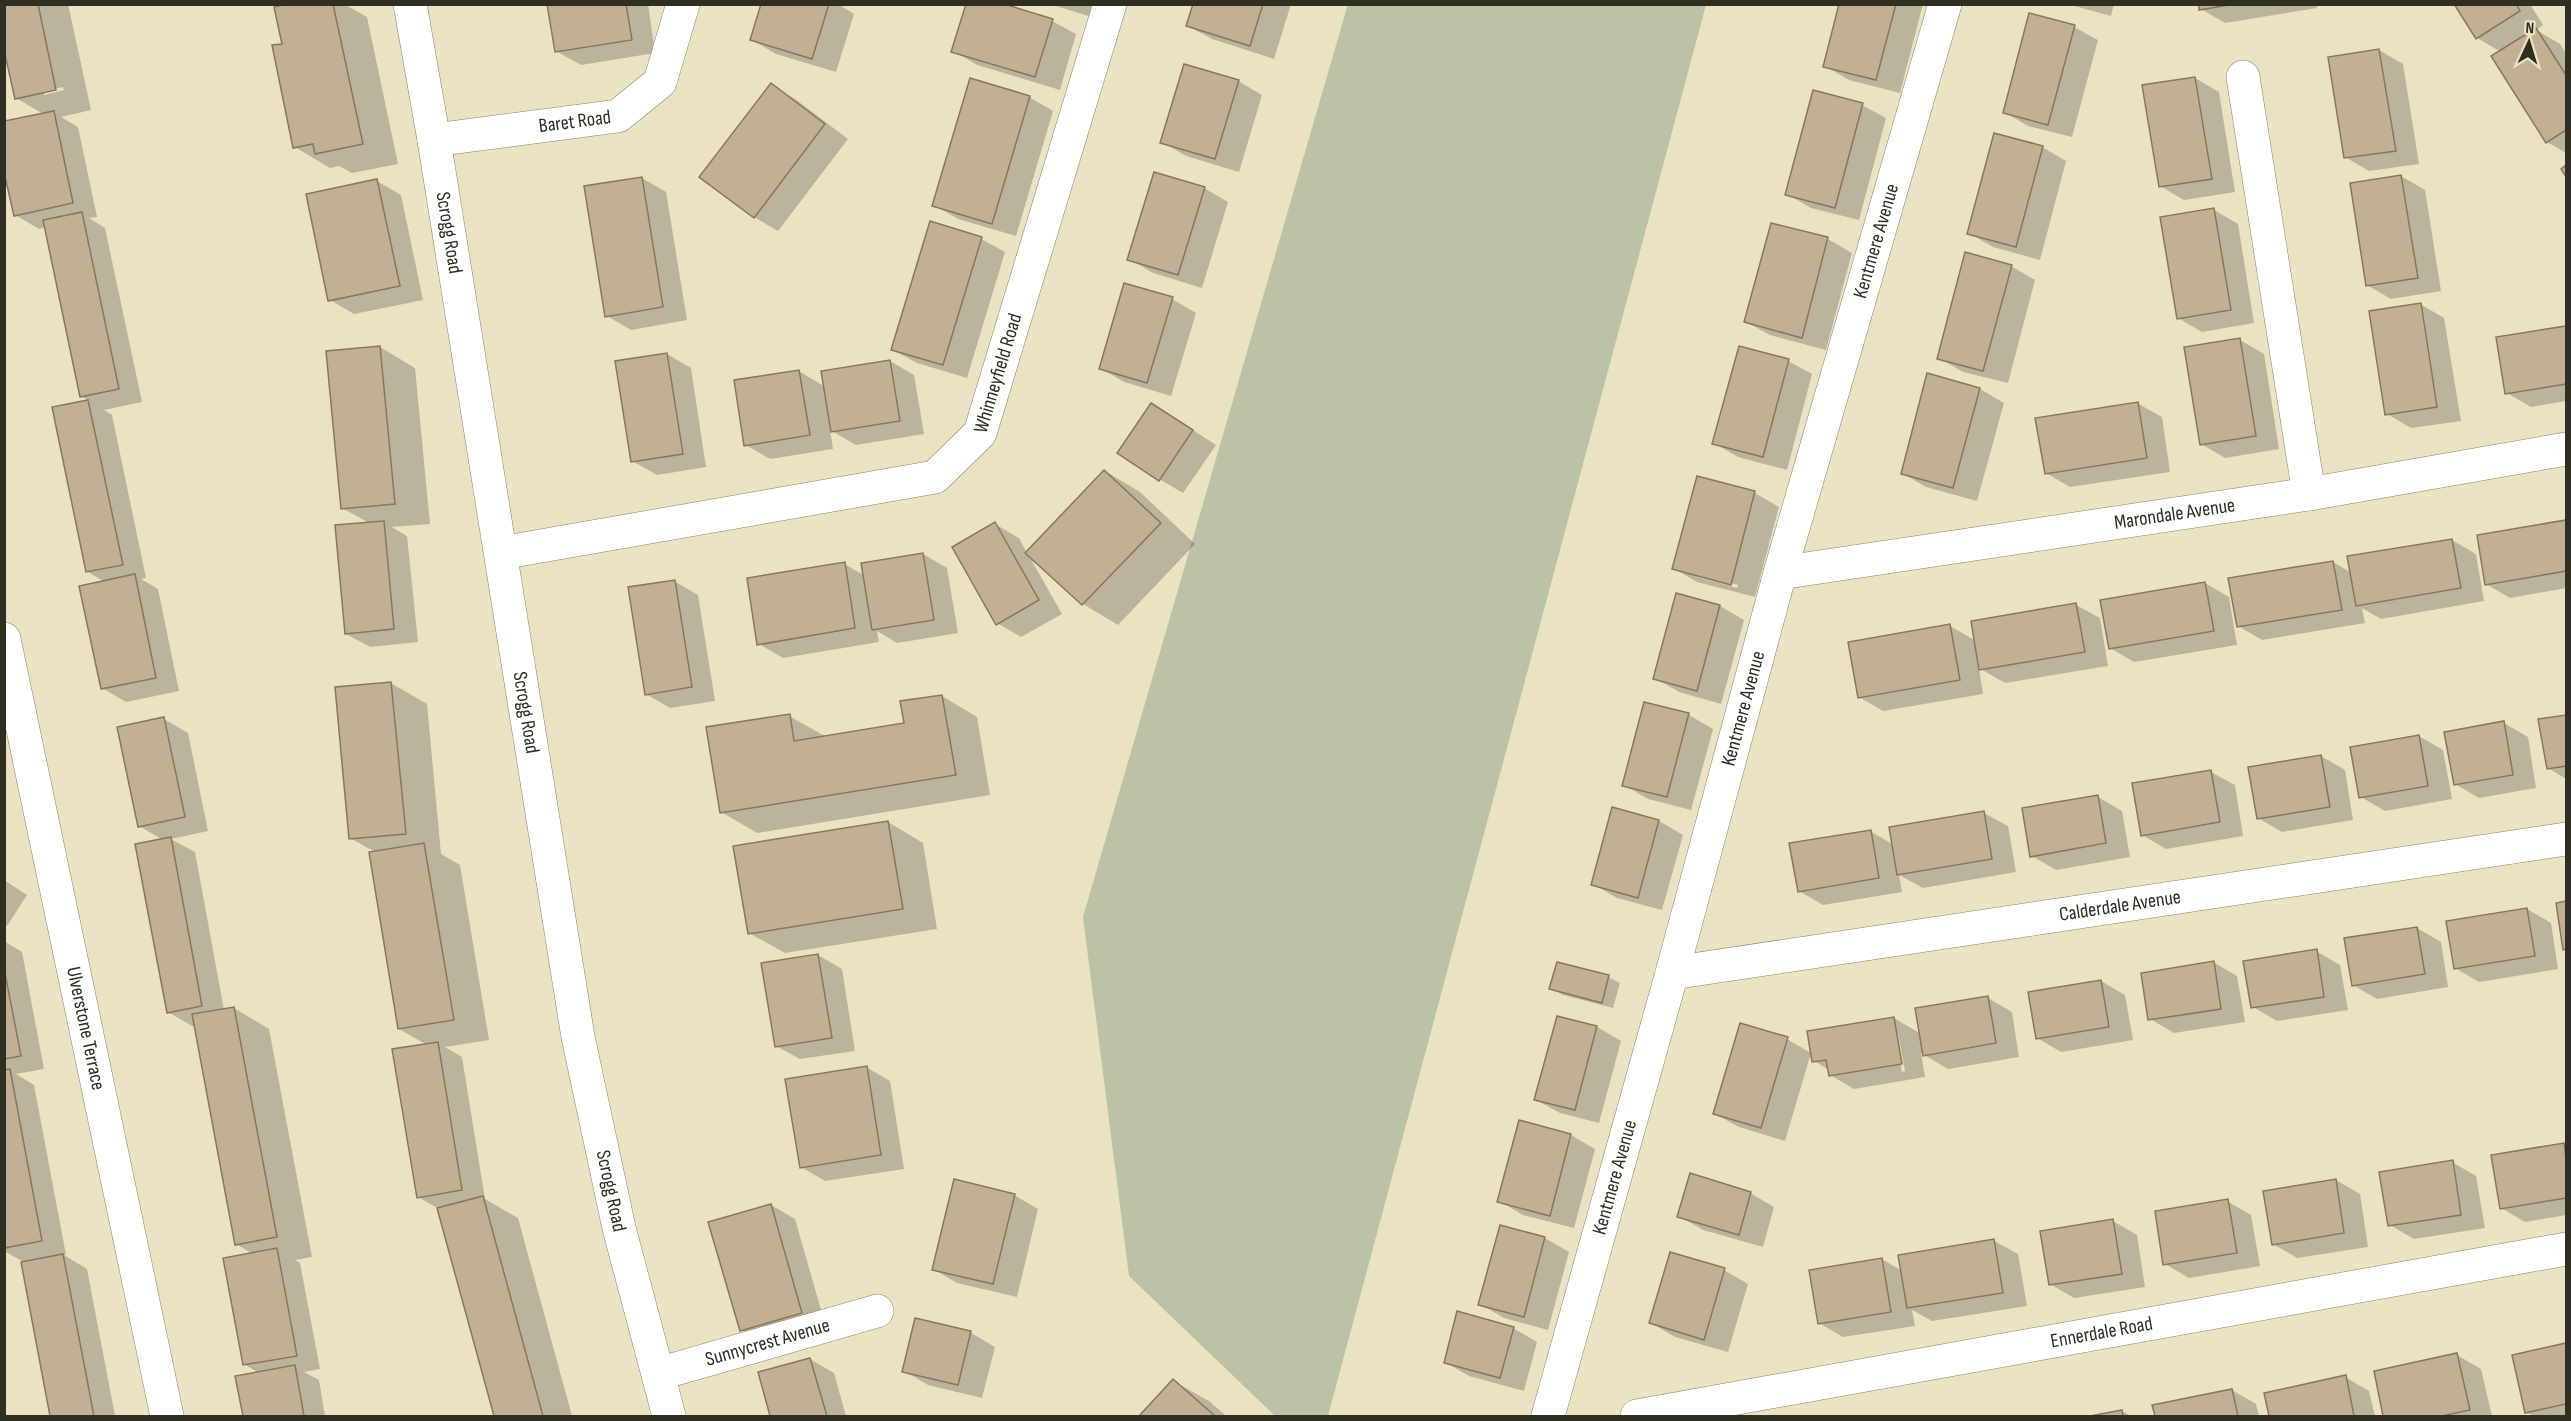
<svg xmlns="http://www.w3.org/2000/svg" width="2571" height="1421" font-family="'Sofia Sans Condensed',sans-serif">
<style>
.green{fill:#bbc2a5}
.shadow{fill:#0003;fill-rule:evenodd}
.building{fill:#c1b096;stroke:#88775e;stroke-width:1.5}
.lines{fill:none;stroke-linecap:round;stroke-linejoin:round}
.minor-casing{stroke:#8c8468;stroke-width:34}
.minor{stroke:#fff;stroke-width:33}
.labels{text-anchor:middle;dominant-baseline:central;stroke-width:6;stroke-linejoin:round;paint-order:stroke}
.street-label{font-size:20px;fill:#302d21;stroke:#eae2c3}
</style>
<rect width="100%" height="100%" fill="#eae2c3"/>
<!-- green -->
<polygon class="green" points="1348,4 1706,5 1328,1416 1275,1416 1129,1276 1083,917"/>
<!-- shadow -->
<g class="shadow">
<path d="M 4,4 L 68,4 L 91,110 L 61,117 L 78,127 L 97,217 L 89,218 L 105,228 L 142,402 L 104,410 L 112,415 L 146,578 L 141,579 L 158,589 L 179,691 L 126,702 L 102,688 L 105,582 L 88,572 L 54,409 L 90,401 L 81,396 L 46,227 L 39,229 L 15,215 L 45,115 L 16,98 ZM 63,87 L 64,90 L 44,95 L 44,91 Z"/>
<polygon points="294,4 344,4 367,17 398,164 352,173 339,166 330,168 295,147 284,45"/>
<polygon points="549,4 648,4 655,53 581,65 556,51"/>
<polygon points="763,4 838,4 854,14 836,72 776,54 752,40"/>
<polygon points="1049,4 1099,4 1095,18"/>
<polygon points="1194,4 1291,4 1274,59 1212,39 1188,26"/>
<polygon points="1841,4 1923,4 1900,93 1849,80 1825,66"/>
<polygon points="2067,4 2114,4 2111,16"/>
<polygon points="2200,4 2316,4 2317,8 2225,23 2201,9"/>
<polygon points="2456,4 2530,4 2543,25 2536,30 2560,44 2566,53 2566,153 2547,142 2501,52 2477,38"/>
<polygon points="1052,21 1076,34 1060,90 977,65 953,51"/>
<polygon points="2074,27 2098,40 2072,137 2028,126 2004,112"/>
<polygon points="2379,50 2403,64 2419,164 2369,171 2345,157"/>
<polygon points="2195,78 2219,92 2235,192 2184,200 2160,186"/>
<polygon points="1238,81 1262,95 1239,172 1186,156 1162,142"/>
<polygon points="771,85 795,99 848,139 778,231 754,217"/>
<polygon points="1029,97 1053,111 1016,236 958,219 934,205"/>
<polygon points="1862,105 1886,118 1859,220 1811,208 1787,194"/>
<polygon points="2042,147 2066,161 2040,260 1993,247 1969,233"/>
<polygon points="2401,176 2425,190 2441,291 2391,299 2367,285"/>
<polygon points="642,178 666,192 687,320 631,330 607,316"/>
<polygon points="377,181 401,195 423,300 354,314 330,300"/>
<polygon points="1204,188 1228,202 1202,288 1153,273 1129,259"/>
<polygon points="2214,210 2238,224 2254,323 2202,332 2178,318"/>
<polygon points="1772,225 1828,239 1852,253 1826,350 1770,335 1746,322"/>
<polygon points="981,239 1005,252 967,378 917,363 893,350"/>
<polygon points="2011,266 2035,280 2008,383 1963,372 1939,358"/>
<polygon points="1172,299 1196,313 1171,396 1124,382 1100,368"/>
<polygon points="2420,304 2444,318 2461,421 2411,428 2387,414"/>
<polygon points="2566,328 2566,401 2531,407 2507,393 2498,339"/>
<polygon points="2240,340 2264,354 2279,449 2225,458 2201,444"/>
<polygon points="380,347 415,368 430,524 392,527 407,536 418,642 370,647 346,634 369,523 342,508"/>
<polygon points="667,354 691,368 706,467 657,475 632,461"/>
<polygon points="890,361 914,375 924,434 856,445 830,430 833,449 770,459 746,445 799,371 825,387"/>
<polygon points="1788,361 1812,374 1787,470 1738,457 1714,443"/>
<polygon points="1980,389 2004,403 1977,501 1926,487 1902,473"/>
<polygon points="2137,403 2162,417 2170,472 2070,487 2046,473"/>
<polygon points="1176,419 1216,445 1183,493 1159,479"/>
<polygon points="1105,471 1140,492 1195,544 1118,625 1083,604 1028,554 1062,614 1021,637 997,623 995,524 1019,538 1027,553"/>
<path d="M 1698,478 L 1755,493 L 1779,507 L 1755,597 L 1697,582 L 1673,568 ZM 1697,574 L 1738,585 L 1737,588 L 1697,577 Z"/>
<polygon points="2566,522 2566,588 2510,598 2486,584 2478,537"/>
<polygon points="2452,540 2476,554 2484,601 2381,619 2362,608 2365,623 2262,640 2238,626 2333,562 2352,573"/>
<polygon points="923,554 947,568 958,633 897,643 877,631 879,642 783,658 759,644 844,564 864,575"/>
<polygon points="674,581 698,595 715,701 670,708 646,694"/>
<polygon points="2205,583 2229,597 2237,645 2134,662 2110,648"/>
<polygon points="2076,605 2100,618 2108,666 2005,683 1979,668 1983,694 1883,711 1859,697 1950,626 1976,641"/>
<polygon points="1720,606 1744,620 1721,704 1679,692 1655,678"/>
<polygon points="391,683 427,704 441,854 460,865 489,1040 445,1047 462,1057 485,1199 518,1218 572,1416 495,1416 439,1209 418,1197 427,1045 399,1029 375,852 350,838 336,688"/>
<polygon points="942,696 977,717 990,795 757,833 721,812 789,716 825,736 905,724"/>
<polygon points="1645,703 1689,715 1713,729 1691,810 1648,799 1624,785"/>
<polygon points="2566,716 2566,779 2548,768 2540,721"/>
<polygon points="164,719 188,733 208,831 171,839 195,852 224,1010 234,1008 269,1029 312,1257 295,1260 300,1263 320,1369 304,1372 319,1380 325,1416 244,1416 237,1377 259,1373 244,1364 253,1254 236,1244 195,1026 192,1026 168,1012 163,840 139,826"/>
<polygon points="2504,723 2528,737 2536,788 2479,798 2455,784"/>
<polygon points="2419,736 2443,750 2452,799 2385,811 2361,797"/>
<polygon points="2321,756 2345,770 2353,820 2282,832 2258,818"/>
<polygon points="2211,772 2235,785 2243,836 2166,849 2142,835"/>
<polygon points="2098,797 2122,811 2130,857 2056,870 2032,856"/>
<polygon points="1984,813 2008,826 2016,872 1923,888 1899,875 1902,892 1823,905 1799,891 1870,831 1894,845"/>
<polygon points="1659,821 1683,835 1662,910 1617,898 1593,884"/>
<polygon points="888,822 923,843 937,929 785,953 749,933"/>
<polygon points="4,880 27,895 7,926 4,925"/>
<polygon points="2566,903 2566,950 2557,904"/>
<polygon points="2527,909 2551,923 2558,969 2479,982 2455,968"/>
<polygon points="2417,928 2441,942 2448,987 2377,999 2353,985"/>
<polygon points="4,941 22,952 44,1069 16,1074 34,1085 66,1255 64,1255 87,1269 115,1416 51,1416 22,1261 4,1251"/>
<polygon points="2316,951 2340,965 2348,1010 2277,1021 2253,1007"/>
<polygon points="818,955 842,969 855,1051 800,1059 776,1046"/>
<polygon points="2213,962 2237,976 2245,1022 2174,1033 2150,1019"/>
<polygon points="1608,977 1620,983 1613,1008 1563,995 1551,988"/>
<polygon points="2101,981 2125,995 2133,1040 2061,1052 2037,1038"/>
<path d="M 1988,998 L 2012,1012 L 2019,1057 L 1948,1069 L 1921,1053 L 1925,1077 L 1854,1089 L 1830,1075 L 1829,1070 L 1814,1061 L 1894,1018 L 1921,1034 ZM 1895,1033 L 1898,1033 L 1905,1071 L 1902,1072 Z"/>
<polygon points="1597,1027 1621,1041 1599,1123 1560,1113 1536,1100"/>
<polygon points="1787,1039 1811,1053 1785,1141 1739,1127 1715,1114"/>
<polygon points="866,1067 890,1081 904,1169 825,1181 801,1167"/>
<polygon points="1520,1122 1571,1135 1595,1149 1574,1228 1523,1215 1499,1201"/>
<polygon points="2564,1144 2566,1146 2566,1215 2525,1222 2501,1208"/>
<polygon points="2452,1162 2476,1176 2485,1228 2414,1239 2390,1225"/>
<polygon points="2336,1180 2360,1194 2368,1247 2297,1258 2273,1244"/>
<polygon points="1750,1193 1774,1207 1763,1247 1703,1230 1679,1216"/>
<polygon points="1014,1195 1038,1209 1017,1297 957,1283 933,1269"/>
<polygon points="2227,1201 2251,1215 2260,1266 2189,1278 2165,1264"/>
<polygon points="771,1205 795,1219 826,1327 765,1344 741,1330"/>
<polygon points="2113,1221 2137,1235 2145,1287 2074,1298 2050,1284"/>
<polygon points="1545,1238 1569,1252 1548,1330 1504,1318 1480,1304"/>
<polygon points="1994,1241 2018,1254 2027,1306 1932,1321 1912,1310 1915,1326 1843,1337 1819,1323 1882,1259 1902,1271"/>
<polygon points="1724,1270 1748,1284 1728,1352 1675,1337 1651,1323"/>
<polygon points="916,1320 971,1333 995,1347 982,1398 928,1385 904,1371"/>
<polygon points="1513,1328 1537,1342 1524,1391 1469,1376 1445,1362"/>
<polygon points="2566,1345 2566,1416 2534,1416 2526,1412 2514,1356"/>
<polygon points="2457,1355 2481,1369 2492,1416 2385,1416 2375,1372"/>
<polygon points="810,1359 834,1373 846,1416 772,1416 760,1373"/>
<polygon points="2345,1377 2369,1391 2375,1416 2270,1416 2265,1394"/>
<polygon points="1173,1381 1209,1401 1226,1416 1141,1416"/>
<polygon points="2232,1390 2256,1404 2259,1416 2156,1416 2154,1407"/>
<polygon points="2122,1411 2131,1416 2097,1416"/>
</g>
<!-- building -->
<g class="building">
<polygon points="4,4 38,4 56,90 15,99 4,50"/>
<polygon points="287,4 333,4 363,144 315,154 313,144 293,148 272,45 282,44 274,7"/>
<polygon points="547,4 626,4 632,40 555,52"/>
<polygon points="761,4 829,4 812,59 750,40"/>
<polygon points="966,4 1004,4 1053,19 1035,77 951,52"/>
<polygon points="1193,4 1263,4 1250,46 1186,26"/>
<polygon points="1839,4 1896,4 1876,80 1823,67"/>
<polygon points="2199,4 2235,4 2199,10"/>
<polygon points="2454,4 2516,4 2520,11 2476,39"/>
<polygon points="2029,13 2075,25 2048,125 2003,113"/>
<polygon points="2536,28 2566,75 2566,130 2546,143 2491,56"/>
<polygon points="2379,49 2396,151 2344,158 2328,57"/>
<polygon points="1184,64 1239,80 1215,159 1160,143"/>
<polygon points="2195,77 2212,179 2159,187 2142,85"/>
<polygon points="970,78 1030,96 992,224 932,206"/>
<polygon points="771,83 825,124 754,218 699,177"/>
<polygon points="1813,90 1863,103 1835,208 1785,195"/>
<polygon points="54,111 73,203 14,216 4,172 4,121"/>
<polygon points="1994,133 2043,146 2016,247 1967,234"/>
<polygon points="2566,165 2566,177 2561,169"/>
<polygon points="1154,172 1205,187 1178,275 1127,260"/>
<polygon points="2401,175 2418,278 2366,286 2350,183"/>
<polygon points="642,177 663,307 605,317 584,186"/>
<polygon points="377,179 400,286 328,301 306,194"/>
<polygon points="2214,208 2231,310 2177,319 2160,217"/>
<polygon points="82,212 119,389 80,397 43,220"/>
<polygon points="930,221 982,237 943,365 891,350"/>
<polygon points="1771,223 1828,237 1802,338 1744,322"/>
<polygon points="1965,252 2012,265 1983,371 1937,359"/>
<polygon points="1124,283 1173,297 1147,383 1099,369"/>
<polygon points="2421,303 2437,407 2385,415 2369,311"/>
<polygon points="2566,326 2566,384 2505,394 2496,337"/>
<polygon points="2240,338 2256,436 2200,445 2184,347"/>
<polygon points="380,346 395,504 341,509 326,351"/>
<polygon points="1739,346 1789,359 1763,457 1712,444"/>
<polygon points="667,353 683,454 631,462 615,361"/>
<polygon points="890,360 900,421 831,432 821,371"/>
<polygon points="799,370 810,435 744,446 734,380"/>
<polygon points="1927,373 1980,388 1953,488 1901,474"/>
<polygon points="88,400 123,565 86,572 52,407"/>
<polygon points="2138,402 2147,458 2045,474 2035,418"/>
<polygon points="1151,403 1193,430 1159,481 1117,453"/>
<polygon points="1104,470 1161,523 1082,605 1025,553"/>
<polygon points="1697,476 1755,491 1731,585 1672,569"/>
<polygon points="2566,520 2566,571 2485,585 2477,535"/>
<polygon points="384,521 394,629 345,634 335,525"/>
<polygon points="995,522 1039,600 996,625 952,547"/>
<polygon points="2452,539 2461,588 2356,606 2347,556"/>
<polygon points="923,553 934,620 872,630 861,563"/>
<polygon points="2333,561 2342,610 2237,627 2228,578"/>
<polygon points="845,562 855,628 757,645 747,578"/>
<polygon points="135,574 156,678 101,689 79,586"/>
<polygon points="675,580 692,687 645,695 628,587"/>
<polygon points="2205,582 2214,631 2109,649 2100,600"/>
<polygon points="1676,593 1720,605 1697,691 1653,679"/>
<polygon points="2076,603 2085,652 1979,670 1971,621"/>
<polygon points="1950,624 1960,680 1858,698 1848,642"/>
<polygon points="391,682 406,834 349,839 335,687"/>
<polygon points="942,695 956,775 720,813 706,727 790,714 794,741 904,723 900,701"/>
<polygon points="1644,702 1689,713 1667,797 1622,786"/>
<polygon points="2566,715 2566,766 2547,769 2538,719"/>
<polygon points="164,717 185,817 138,827 117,727"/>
<polygon points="2504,721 2513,775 2454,785 2444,732"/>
<polygon points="2419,735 2428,786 2359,798 2350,747"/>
<polygon points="2321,755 2330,807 2257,819 2248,767"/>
<polygon points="2211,770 2220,822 2141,836 2132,783"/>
<polygon points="2098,795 2106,843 2030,857 2022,808"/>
<polygon points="1612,807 1659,820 1638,898 1591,885"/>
<polygon points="1984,811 1992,859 1897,875 1889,827"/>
<polygon points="888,821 903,909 748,934 733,846"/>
<polygon points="1871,830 1879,878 1798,892 1789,843"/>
<polygon points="171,837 202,1006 167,1013 135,844"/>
<polygon points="424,843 454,1020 398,1029 369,852"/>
<polygon points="2566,901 2566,949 2563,950 2556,903"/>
<polygon points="2527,908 2535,956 2454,969 2446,921"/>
<polygon points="2417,927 2425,974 2352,986 2344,938"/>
<polygon points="2317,949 2324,997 2251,1008 2243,961"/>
<polygon points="818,954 832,1038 775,1047 761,963"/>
<polygon points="2214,961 2221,1009 2148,1020 2141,973"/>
<polygon points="1557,962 1609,975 1602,1003 1549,989"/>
<polygon points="4,968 21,1056 4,1059"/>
<polygon points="2101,980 2109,1027 2036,1039 2028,992"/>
<polygon points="1988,996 1996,1043 1923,1056 1915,1008"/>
<polygon points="234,1007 277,1237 235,1245 192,1014"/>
<polygon points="1557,1016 1597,1026 1575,1110 1534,1100"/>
<polygon points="1894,1017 1902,1064 1829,1076 1826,1060 1812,1062 1807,1031"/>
<polygon points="1740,1023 1788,1037 1761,1128 1713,1114"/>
<polygon points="438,1042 462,1190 417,1198 392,1049"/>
<polygon points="867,1066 881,1155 800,1168 785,1079"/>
<polygon points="10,1069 42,1241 4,1248 4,1070"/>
<polygon points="1519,1120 1571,1134 1550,1216 1497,1202"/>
<polygon points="2564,1143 2566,1159 2566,1198 2500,1209 2491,1155"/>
<polygon points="2453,1160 2461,1215 2388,1226 2379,1172"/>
<polygon points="1690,1173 1751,1192 1739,1235 1677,1217"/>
<polygon points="954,1179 1015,1194 993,1284 932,1270"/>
<polygon points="2336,1179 2344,1233 2272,1245 2263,1191"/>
<polygon points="483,1196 543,1416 494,1416 437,1208"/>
<polygon points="2228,1199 2237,1253 2163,1265 2155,1211"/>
<polygon points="771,1204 802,1313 740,1331 708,1222"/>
<polygon points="2113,1219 2122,1274 2049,1285 2040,1231"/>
<polygon points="1500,1225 1545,1237 1524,1317 1478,1305"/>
<polygon points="1994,1239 2003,1293 1907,1308 1898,1255"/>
<polygon points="277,1248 297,1356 243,1365 223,1258"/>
<polygon points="1670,1252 1725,1268 1704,1340 1649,1323"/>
<polygon points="63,1254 94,1416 50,1416 21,1262"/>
<polygon points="1882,1258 1891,1312 1818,1324 1809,1270"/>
<polygon points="1457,1311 1514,1327 1500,1378 1444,1363"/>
<polygon points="915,1318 971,1331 958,1385 902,1372"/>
<polygon points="2566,1343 2566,1404 2525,1413 2512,1355"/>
<polygon points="2457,1353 2470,1410 2442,1416 2383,1416 2374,1371"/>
<polygon points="810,1358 827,1416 770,1416 758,1372"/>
<polygon points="295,1365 304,1416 243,1416 235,1376"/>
<polygon points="2346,1375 2354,1416 2269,1416 2264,1393"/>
<polygon points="1173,1379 1215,1416 1139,1416"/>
<polygon points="2232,1389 2238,1416 2155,1416 2152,1405"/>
<polygon points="2122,1410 2123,1416 2090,1416"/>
</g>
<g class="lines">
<defs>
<g id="minor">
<path id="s1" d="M 410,4 L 434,140 L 578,1037 L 619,1228 L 669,1416"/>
<polyline points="2243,77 2309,494"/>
<path id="s2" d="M 434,140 L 618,116 L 660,82 L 683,4"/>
<path id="s3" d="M 501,553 L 935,477 L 980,433 L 1110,4"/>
<path id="s4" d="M 1780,573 L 2309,494 L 2566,449"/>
<path id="s5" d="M 4,639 L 167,1416"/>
<path id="s6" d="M 1672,973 L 2566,839"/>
<path id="s7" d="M 658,1374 L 877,1311"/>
<path id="s8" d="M 1548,1416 L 1672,973 L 1780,573 L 1945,4"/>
<path id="s9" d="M 1637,1416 L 2566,1249"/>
</g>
</defs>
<!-- minor casing -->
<use href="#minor" class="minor-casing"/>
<!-- minor -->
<use href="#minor" class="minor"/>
</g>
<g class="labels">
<!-- street labels -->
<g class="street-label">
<text stroke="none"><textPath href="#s2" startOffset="142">Baret Road</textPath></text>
<text stroke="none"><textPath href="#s1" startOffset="232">Scrogg Road</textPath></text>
<text stroke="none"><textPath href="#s8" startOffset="1220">Kentmere Avenue</textPath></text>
<text stroke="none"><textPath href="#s3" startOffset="566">Whinneyfield Road</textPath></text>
<text stroke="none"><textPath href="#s4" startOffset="399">Marondale Avenue</textPath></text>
<text stroke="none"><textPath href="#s8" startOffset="734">Kentmere Avenue</textPath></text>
<text stroke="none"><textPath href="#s1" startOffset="718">Scrogg Road</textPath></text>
<text stroke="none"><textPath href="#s6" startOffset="453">Calderdale Avenue</textPath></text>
<text stroke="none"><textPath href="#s5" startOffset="398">Ulverstone Terrace</textPath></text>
<text stroke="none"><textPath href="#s8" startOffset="248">Kentmere Avenue</textPath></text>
<text stroke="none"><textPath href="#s1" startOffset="1204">Scrogg Road</textPath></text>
<text stroke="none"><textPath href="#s9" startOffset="472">Ennerdale Road</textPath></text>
<text stroke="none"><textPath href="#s7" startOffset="114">Sunnycrest Avenue</textPath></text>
</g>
</g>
<!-- border -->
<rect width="2571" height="1421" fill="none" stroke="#302d21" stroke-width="12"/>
<!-- north arrow -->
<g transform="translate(2529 42) rotate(4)" stroke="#eae2c3" stroke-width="4.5" paint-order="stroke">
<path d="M0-4.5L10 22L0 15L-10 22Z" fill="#302d21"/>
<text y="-9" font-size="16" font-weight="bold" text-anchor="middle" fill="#302d21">N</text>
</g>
</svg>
